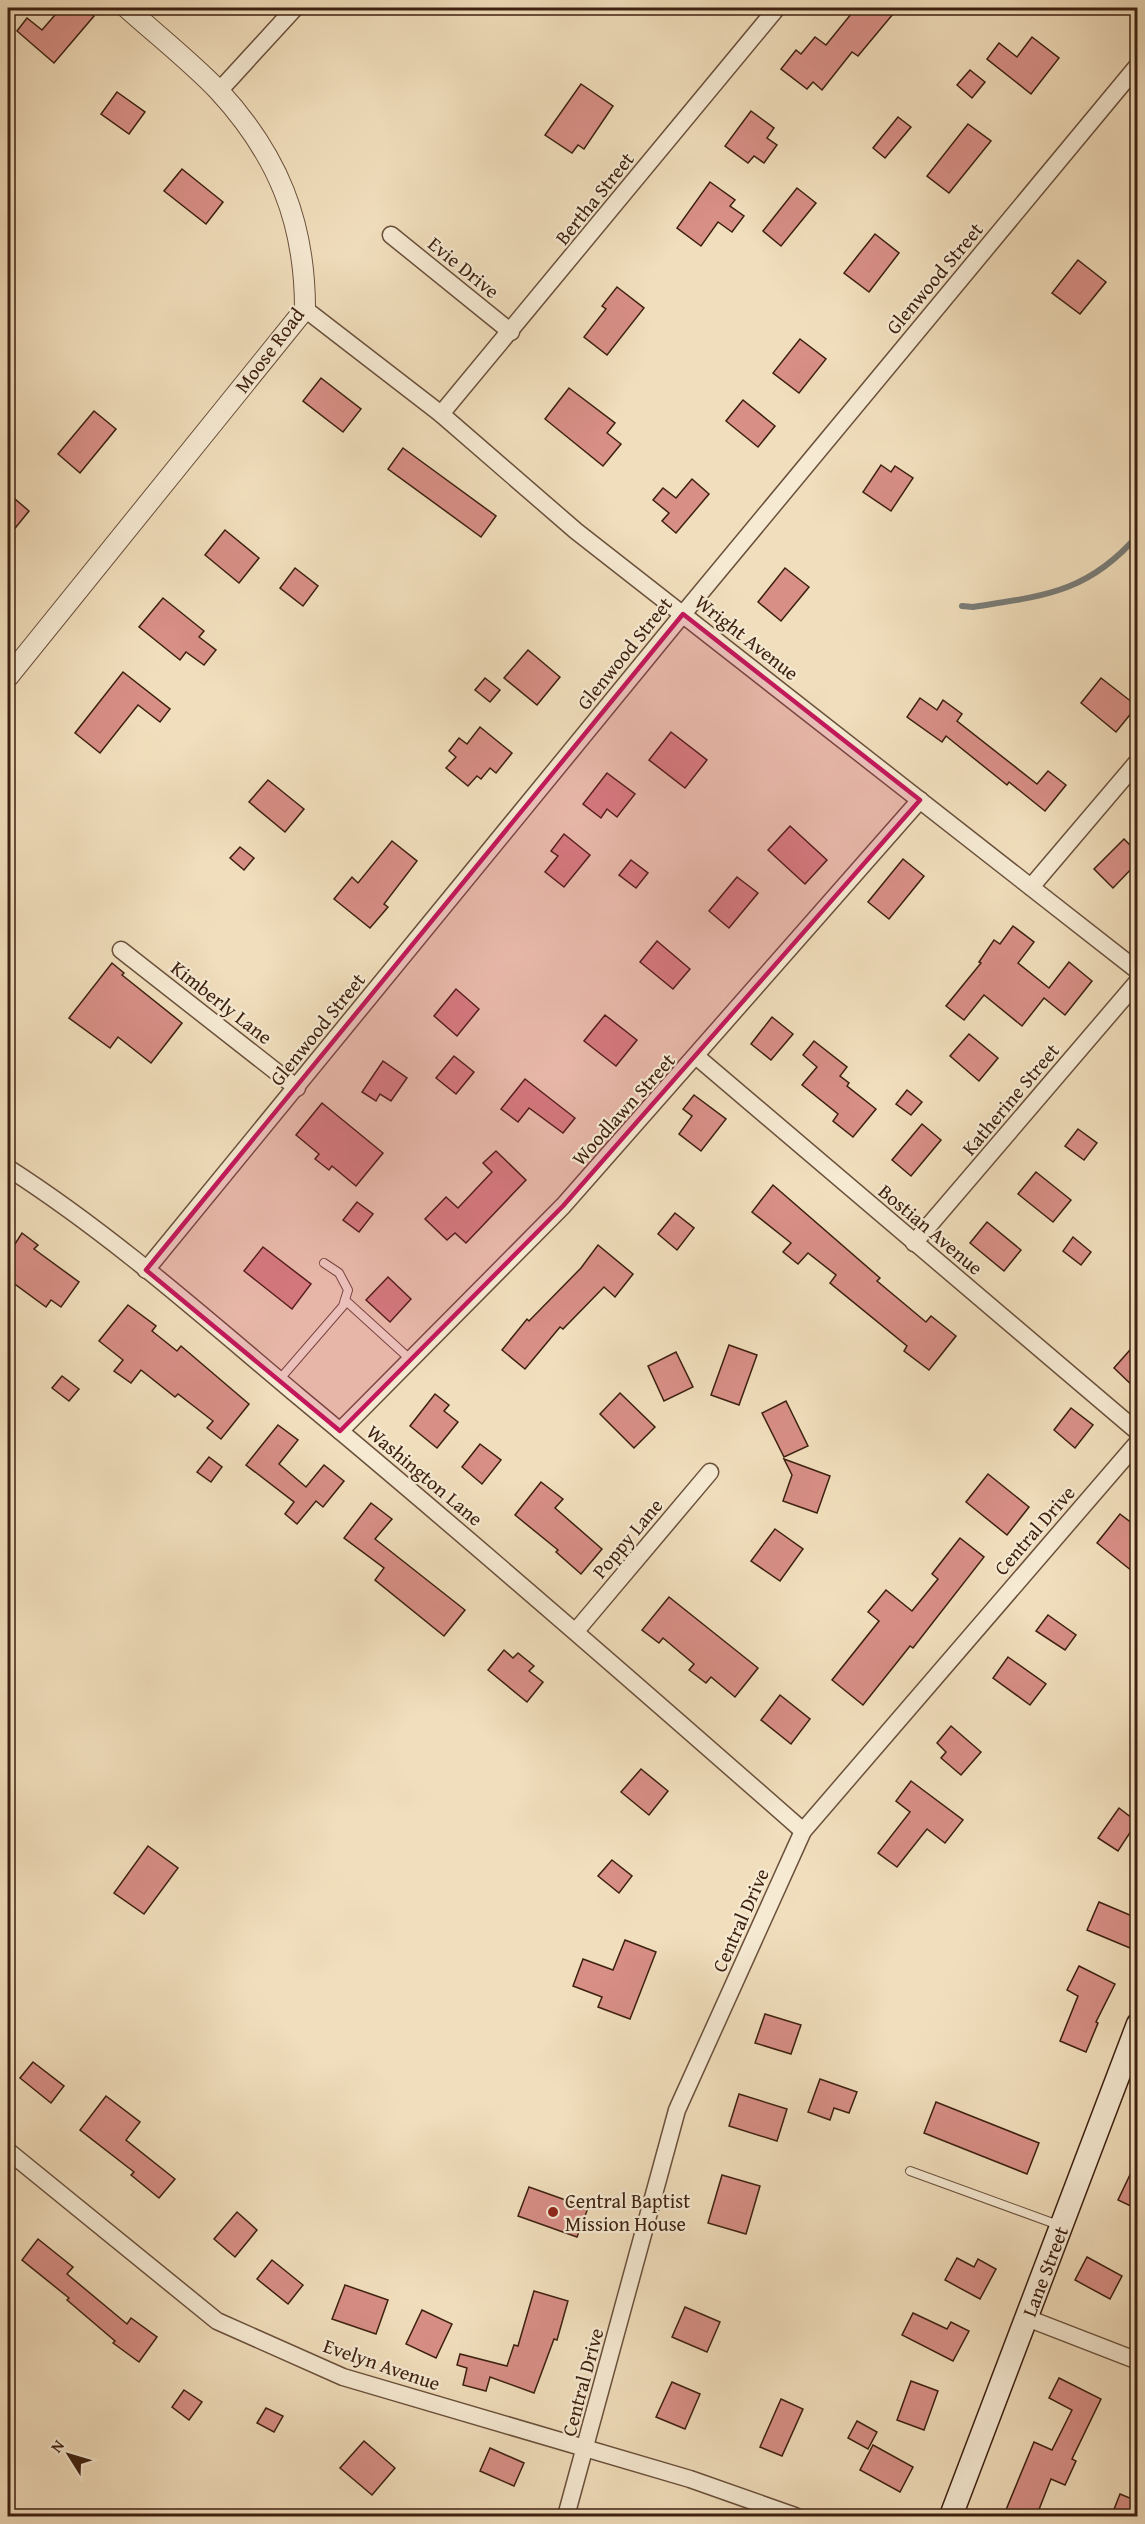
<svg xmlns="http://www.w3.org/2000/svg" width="1145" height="2524" font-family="'Gentium Book Plus',serif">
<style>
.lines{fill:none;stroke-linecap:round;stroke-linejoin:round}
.stream{stroke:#797c78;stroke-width:6}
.building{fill:#d88f86;stroke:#3d2010;stroke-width:1.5}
.service-casing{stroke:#6a503b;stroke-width:10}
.minor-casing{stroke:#6a503b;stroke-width:19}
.tertiary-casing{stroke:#6a503b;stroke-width:22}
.secondary-casing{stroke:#3d2010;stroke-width:25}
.service{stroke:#f6ead3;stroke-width:8}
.minor{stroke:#f6ead3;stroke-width:16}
.tertiary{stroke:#f6ead3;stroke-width:20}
.secondary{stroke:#f6ead3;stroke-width:22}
.marked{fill:#c2185b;fill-opacity:0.2;stroke:#c2185b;stroke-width:4.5;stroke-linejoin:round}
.poi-dot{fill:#8f2418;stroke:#f6ead3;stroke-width:2}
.labels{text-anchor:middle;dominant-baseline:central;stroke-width:4.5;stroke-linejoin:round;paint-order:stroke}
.street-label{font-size:20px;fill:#3d2010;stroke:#f6ead3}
.poi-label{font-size:20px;fill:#3d2010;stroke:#f6ead3;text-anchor:start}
</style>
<rect width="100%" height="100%" fill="#f1debc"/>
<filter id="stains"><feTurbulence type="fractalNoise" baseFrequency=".00333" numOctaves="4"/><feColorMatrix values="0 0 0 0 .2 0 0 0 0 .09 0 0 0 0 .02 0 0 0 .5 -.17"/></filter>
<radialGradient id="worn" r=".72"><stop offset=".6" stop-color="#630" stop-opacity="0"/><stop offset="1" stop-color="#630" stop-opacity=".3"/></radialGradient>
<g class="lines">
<!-- stream -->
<path class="stream" d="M 962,606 L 973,607 C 1043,596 1088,593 1138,535"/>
</g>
<!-- building -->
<g class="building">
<polygon points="61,8 84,8 94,16 54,63 17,31 27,18 42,30"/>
<polygon points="856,8 898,8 858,56 852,52 822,90 813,82 807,89 781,69 796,50 801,54 815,37 826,45"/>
<polygon points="1032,37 1059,58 1031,94 987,59 999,43 1017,57"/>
<polygon points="970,70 985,82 972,98 957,85"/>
<polygon points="581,84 613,106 584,149 578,145 572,153 545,135"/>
<polygon points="117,92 145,112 129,134 101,114"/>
<polygon points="751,111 774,128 767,138 777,145 764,163 754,156 748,163 725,146"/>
<polygon points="898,117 911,127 885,158 873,148"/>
<polygon points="968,124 991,141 949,193 927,176"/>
<polygon points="182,169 223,202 206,224 164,191"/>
<polygon points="710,182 735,200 730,206 744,216 732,232 718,222 701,246 677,228"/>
<polygon points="797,188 816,203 781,246 763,231"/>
<polygon points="875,234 899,253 869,292 844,273"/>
<polygon points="1078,260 1106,282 1080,314 1052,293"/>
<polygon points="617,287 644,308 607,355 584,337 606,309 602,306"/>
<polygon points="800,339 826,359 799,393 773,373"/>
<polygon points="321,378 361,409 343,432 303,401"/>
<polygon points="569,388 615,423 607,433 621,444 603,466 545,419"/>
<polygon points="743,400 775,426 758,447 726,421"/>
<polygon points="94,411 116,429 80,473 58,454"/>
<polygon points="403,448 496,516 481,537 388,469"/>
<polygon points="881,465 891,472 895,466 913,478 891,511 863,492"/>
<polygon points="692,479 709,494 676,533 662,521 669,513 653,500 663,488 676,498"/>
<polygon points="8,493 29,511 8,537"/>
<polygon points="225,530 259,558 239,583 205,555"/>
<polygon points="295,568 318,586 303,606 280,588"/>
<polygon points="785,568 809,587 781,621 758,602"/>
<polygon points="163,598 204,631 199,637 216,650 204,665 186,652 180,660 139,627"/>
<polygon points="528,650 560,677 537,705 504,678"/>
<polygon points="123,672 170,709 160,722 138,705 100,753 75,733"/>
<polygon points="485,678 500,690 490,702 475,690"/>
<polygon points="1101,678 1137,706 1116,732 1081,703"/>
<polygon points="920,698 937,710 943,700 962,714 957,721 1037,784 1048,771 1066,785 1045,811 1009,782 1007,785 946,736 942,742 907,717"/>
<polygon points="480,727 512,753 496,773 490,768 481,779 477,776 468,786 446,768 456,757 449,751 459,738 467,744"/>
<polygon points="671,732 707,760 685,788 649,760"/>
<polygon points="607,773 635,794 617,817 607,809 601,818 583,804"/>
<polygon points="268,780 304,809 285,832 249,802"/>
<polygon points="790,826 827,860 805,884 768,850"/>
<polygon points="564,834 590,855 564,887 545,872 558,856 551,851"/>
<polygon points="1124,839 1137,852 1137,863 1113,888 1094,869"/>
<polygon points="392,841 417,861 384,904 388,907 370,928 334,899 352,877 358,883"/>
<polygon points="240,847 254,858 244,870 230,858"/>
<polygon points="903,859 924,876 889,919 868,902"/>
<polygon points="631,860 648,873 636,888 619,875"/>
<polygon points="737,877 758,893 729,928 709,911"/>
<polygon points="1013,926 1034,942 1018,963 1049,988 1069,962 1092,981 1065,1015 1044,998 1022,1026 984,995 964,1020 946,1006 981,963 979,962 994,940 1000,944"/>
<polygon points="657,941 690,969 673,989 640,962"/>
<polygon points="112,963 124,973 122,975 182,1023 151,1063 118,1037 110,1048 69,1018"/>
<polygon points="456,989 479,1009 457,1036 434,1016"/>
<polygon points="605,1015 637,1040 616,1066 584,1041"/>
<polygon points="772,1017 793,1034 771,1060 751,1044"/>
<polygon points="969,1034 998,1058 979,1081 950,1056"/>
<polygon points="814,1041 847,1067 840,1076 849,1083 847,1086 876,1109 853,1137 833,1121 838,1114 802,1085 817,1067 803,1055"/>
<polygon points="454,1056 474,1072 456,1094 436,1078"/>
<polygon points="383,1061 407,1078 391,1101 380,1094 376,1101 362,1092"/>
<polygon points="525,1079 575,1118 563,1133 529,1108 518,1122 501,1109"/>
<polygon points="907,1090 922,1102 911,1115 896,1104"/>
<polygon points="694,1095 726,1119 701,1151 679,1134 692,1116 683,1109"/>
<polygon points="322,1103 383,1153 356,1186 332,1166 329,1170 315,1159 319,1154 296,1135"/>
<polygon points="922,1124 941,1140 911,1176 892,1160"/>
<polygon points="1078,1129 1097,1143 1084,1160 1065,1146"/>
<polygon points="496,1151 526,1180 466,1243 455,1233 447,1240 425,1219 446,1197 458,1208 492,1172 483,1163"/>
<polygon points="1036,1172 1071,1200 1053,1222 1018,1194"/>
<polygon points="773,1185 880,1278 877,1281 926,1322 931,1316 956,1336 929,1370 904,1351 907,1346 830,1283 836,1275 808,1253 798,1264 783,1252 791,1243 752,1212"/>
<polygon points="357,1202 373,1214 359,1232 343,1220"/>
<polygon points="675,1213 694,1228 677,1250 658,1234"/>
<polygon points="987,1222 1021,1250 1004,1271 970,1243"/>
<polygon points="22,1233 38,1245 34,1249 79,1282 61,1307 51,1300 46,1307 8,1279 8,1239 15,1244"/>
<polygon points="1073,1237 1091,1252 1081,1265 1063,1251"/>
<polygon points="598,1245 633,1274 615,1297 604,1287 563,1329 560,1327 525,1369 502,1350 527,1319 529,1321 581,1268"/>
<polygon points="263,1247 311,1284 292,1309 244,1271"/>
<polygon points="388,1277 411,1299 390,1322 366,1300"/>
<polygon points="128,1305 156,1326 152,1331 177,1351 181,1346 249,1404 221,1439 207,1428 213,1421 178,1394 175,1397 141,1370 131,1383 114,1371 123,1360 99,1341"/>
<polygon points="1137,1342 1137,1390 1114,1368"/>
<polygon points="729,1345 757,1355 739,1405 711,1395"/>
<polygon points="676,1352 693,1387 664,1401 648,1366"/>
<polygon points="62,1376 79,1389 69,1401 52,1388"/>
<polygon points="620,1393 655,1427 634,1448 600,1414"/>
<polygon points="435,1394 449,1405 444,1411 458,1422 437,1448 410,1426"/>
<polygon points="786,1401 808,1446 784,1457 762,1413"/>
<polygon points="1071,1408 1093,1425 1075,1448 1054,1430"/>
<polygon points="278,1425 298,1440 279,1464 306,1487 324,1465 344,1481 323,1507 316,1501 297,1524 285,1514 294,1502 246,1465"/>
<polygon points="480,1444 501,1460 482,1484 462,1467"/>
<polygon points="209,1457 222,1467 211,1482 197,1472"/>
<polygon points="784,1459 830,1476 817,1513 783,1501 792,1475"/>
<polygon points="988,1474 1029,1507 1007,1535 966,1502"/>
<polygon points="541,1482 563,1499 555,1508 602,1549 581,1574 556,1552 558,1550 515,1515"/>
<polygon points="371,1503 392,1519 375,1539 465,1610 444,1636 375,1580 384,1568 344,1538"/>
<polygon points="1120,1514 1137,1527 1137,1575 1097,1543"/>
<polygon points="775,1529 803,1549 780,1581 751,1561"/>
<polygon points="960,1538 984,1557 913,1648 910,1646 863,1705 832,1680 879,1621 868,1612 886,1590 912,1611 938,1579 932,1574"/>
<polygon points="669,1597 758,1668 735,1697 711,1677 706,1683 689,1670 694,1664 663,1638 659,1643 642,1630"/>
<polygon points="1048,1615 1076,1635 1065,1650 1036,1631"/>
<polygon points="504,1650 513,1658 518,1653 534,1666 529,1671 543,1682 527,1702 488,1670"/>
<polygon points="1008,1657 1046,1684 1030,1705 993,1678"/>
<polygon points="780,1695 810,1719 791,1744 761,1720"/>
<polygon points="951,1726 981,1752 961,1775 941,1758 946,1752 937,1743"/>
<polygon points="641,1769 668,1791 649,1815 621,1792"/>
<polygon points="911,1781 963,1820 945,1843 927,1829 897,1867 878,1853 910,1812 896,1801"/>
<polygon points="1119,1808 1137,1822 1118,1851 1098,1838"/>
<polygon points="148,1846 178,1868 144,1914 114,1893"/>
<polygon points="612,1860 632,1876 619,1893 598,1876"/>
<polygon points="1099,1902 1137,1918 1137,1930 1130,1948 1087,1930"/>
<polygon points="625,1940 656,1952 630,2019 598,2007 602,1997 573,1986 583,1959 613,1970"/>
<polygon points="1079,1966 1115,1984 1096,2022 1098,2023 1086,2052 1060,2041 1078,1996 1067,1990"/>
<polygon points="765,2014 801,2025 791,2054 755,2043"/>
<polygon points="33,2062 64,2086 51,2103 20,2078"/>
<polygon points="820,2079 857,2092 849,2113 834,2108 830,2120 808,2112"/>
<polygon points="739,2094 787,2109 777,2141 729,2126"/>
<polygon points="106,2096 140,2122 126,2140 175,2179 159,2198 131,2175 134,2172 80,2130"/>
<polygon points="936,2102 1039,2143 1027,2174 924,2133"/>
<polygon points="1137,2160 1137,2209 1118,2200"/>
<polygon points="722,2175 760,2186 746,2234 708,2223"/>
<polygon points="529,2187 588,2208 577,2237 518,2216"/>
<polygon points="237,2212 257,2230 235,2257 214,2239"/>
<polygon points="38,2239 73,2267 67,2274 127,2324 131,2318 157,2337 139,2362 113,2343 115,2341 67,2300 69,2298 22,2260"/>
<polygon points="1087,2257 1122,2276 1110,2299 1075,2280"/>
<polygon points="957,2258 974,2267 978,2259 996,2269 980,2299 945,2280"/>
<polygon points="272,2260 303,2285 288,2304 257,2279"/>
<polygon points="345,2285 388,2300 376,2334 332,2319"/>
<polygon points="534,2291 568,2301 557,2340 554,2339 534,2393 490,2377 486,2391 463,2385 467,2368 457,2365 460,2354 507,2366 514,2345 518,2346"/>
<polygon points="685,2307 720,2322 707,2352 672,2337"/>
<polygon points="422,2310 452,2324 436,2358 406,2344"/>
<polygon points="913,2313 947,2329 951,2322 969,2331 953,2361 902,2335"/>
<polygon points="1059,2378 1101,2399 1072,2459 1076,2461 1065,2485 1051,2479 1036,2517 1003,2517 1034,2442 1052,2450 1072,2410 1049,2398"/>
<polygon points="911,2381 938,2391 924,2430 897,2420"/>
<polygon points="672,2382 700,2394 685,2429 656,2417"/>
<polygon points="184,2390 202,2402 189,2420 172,2407"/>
<polygon points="781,2399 803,2409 782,2456 760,2447"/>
<polygon points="266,2408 283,2416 274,2432 257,2423"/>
<polygon points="857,2421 877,2432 868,2449 848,2438"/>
<polygon points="364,2441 395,2468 372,2495 340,2468"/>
<polygon points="873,2445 913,2467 900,2492 860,2470"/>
<polygon points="490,2448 524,2463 514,2486 480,2471"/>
<polygon points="1120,2494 1137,2501 1137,2517 1111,2517"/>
</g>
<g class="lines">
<defs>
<g id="service">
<polyline points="345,1300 411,1360"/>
<polyline points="279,1380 343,1306 348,1290 339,1273 324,1263"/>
<polyline points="910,2171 1061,2226"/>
</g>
<g id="minor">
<polyline points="219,91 295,8"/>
<polyline points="391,235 511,332"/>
<polyline points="305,309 441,414 576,531 1138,971"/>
<polyline points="441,414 777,8"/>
<polyline points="1031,887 1138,761"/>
<polyline points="121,950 297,1088"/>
<polyline points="697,1057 1138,1432"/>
<path d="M 8,1168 C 111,1234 204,1317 298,1396 C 469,1538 636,1684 803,1831"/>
<polyline points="914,1243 1138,981"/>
<polyline points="146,1270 683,614 1138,65"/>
<polyline points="340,1431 563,1206 920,800"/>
<polyline points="576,1631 710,1472"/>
<polyline points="8,2151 217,2321 343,2377 690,2479 795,2516"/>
<polyline points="1027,2318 1138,2361"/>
<polyline points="566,2516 677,2110 803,1831 1138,1442"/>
</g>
<path id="tertiary" d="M 8,677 L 305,309 C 305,222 278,155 218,90 C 190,61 157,35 127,8"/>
<g id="secondary">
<path id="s1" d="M 951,2516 L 1138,2024"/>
</g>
</defs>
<!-- service casing -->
<use href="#service" class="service-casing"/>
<!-- minor casing -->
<use href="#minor" class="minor-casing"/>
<!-- tertiary casing -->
<use href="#tertiary" class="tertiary-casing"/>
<!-- secondary casing -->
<use href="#secondary" class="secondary-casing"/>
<!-- service -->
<use href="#service" class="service"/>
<!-- minor -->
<use href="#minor" class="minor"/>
<!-- tertiary -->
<use href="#tertiary" class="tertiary"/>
<!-- secondary -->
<use href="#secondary" class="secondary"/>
</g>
<!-- marked area -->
<path class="marked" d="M 683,614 L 920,800 L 563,1206 L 340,1431 L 146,1270 Z"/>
<!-- markers -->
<circle class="poi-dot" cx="553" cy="2212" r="6"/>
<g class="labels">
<!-- street labels -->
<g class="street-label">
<text transform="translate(594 198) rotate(-51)">Bertha Street</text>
<text transform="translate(464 267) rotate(39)">Evie Drive</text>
<text transform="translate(934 278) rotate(-50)">Glenwood Street</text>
<text transform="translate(269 350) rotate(-53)">Moose Road</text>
<text transform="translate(747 637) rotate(38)">Wright Avenue</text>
<text transform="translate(624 653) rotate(-51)">Glenwood Street</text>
<text transform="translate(222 1002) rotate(38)">Kimberly Lane</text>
<text transform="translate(317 1029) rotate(-51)">Glenwood Street</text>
<text transform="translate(1010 1099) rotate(-50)">Katherine Street</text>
<text transform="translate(623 1109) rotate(-48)">Woodlawn Street</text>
<text transform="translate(931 1229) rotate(40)">Bostian Avenue</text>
<text transform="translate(425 1475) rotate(40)">Washington Lane</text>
<text transform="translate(1034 1530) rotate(-49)">Central Drive</text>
<text transform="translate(627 1538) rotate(-50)">Poppy Lane</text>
<text transform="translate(740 1920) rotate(-66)">Central Drive</text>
<text stroke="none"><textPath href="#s1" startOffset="262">Lane Street</textPath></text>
<text transform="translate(382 2364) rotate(19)">Evelyn Avenue</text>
<text transform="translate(582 2382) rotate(-75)">Central Drive</text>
</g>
<!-- poi labels -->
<g class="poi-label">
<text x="565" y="2200">Central Baptist<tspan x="565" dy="23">Mission House</tspan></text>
</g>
</g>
<!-- margin -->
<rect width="1145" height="2524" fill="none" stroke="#f1debc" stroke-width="30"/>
<rect x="9" y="9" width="1127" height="2506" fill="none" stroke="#3d2010" stroke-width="3"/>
<rect x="15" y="15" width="1115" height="2494" fill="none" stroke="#3d2010" stroke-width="1.5"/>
<!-- north arrow -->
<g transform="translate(69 2455) rotate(307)" stroke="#f6ead3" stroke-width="4.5" paint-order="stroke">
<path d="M0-4.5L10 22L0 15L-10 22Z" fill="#3d2010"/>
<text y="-9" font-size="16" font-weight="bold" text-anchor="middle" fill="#3d2010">N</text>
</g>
<rect width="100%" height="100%" filter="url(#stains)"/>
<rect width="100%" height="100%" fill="url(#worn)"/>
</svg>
